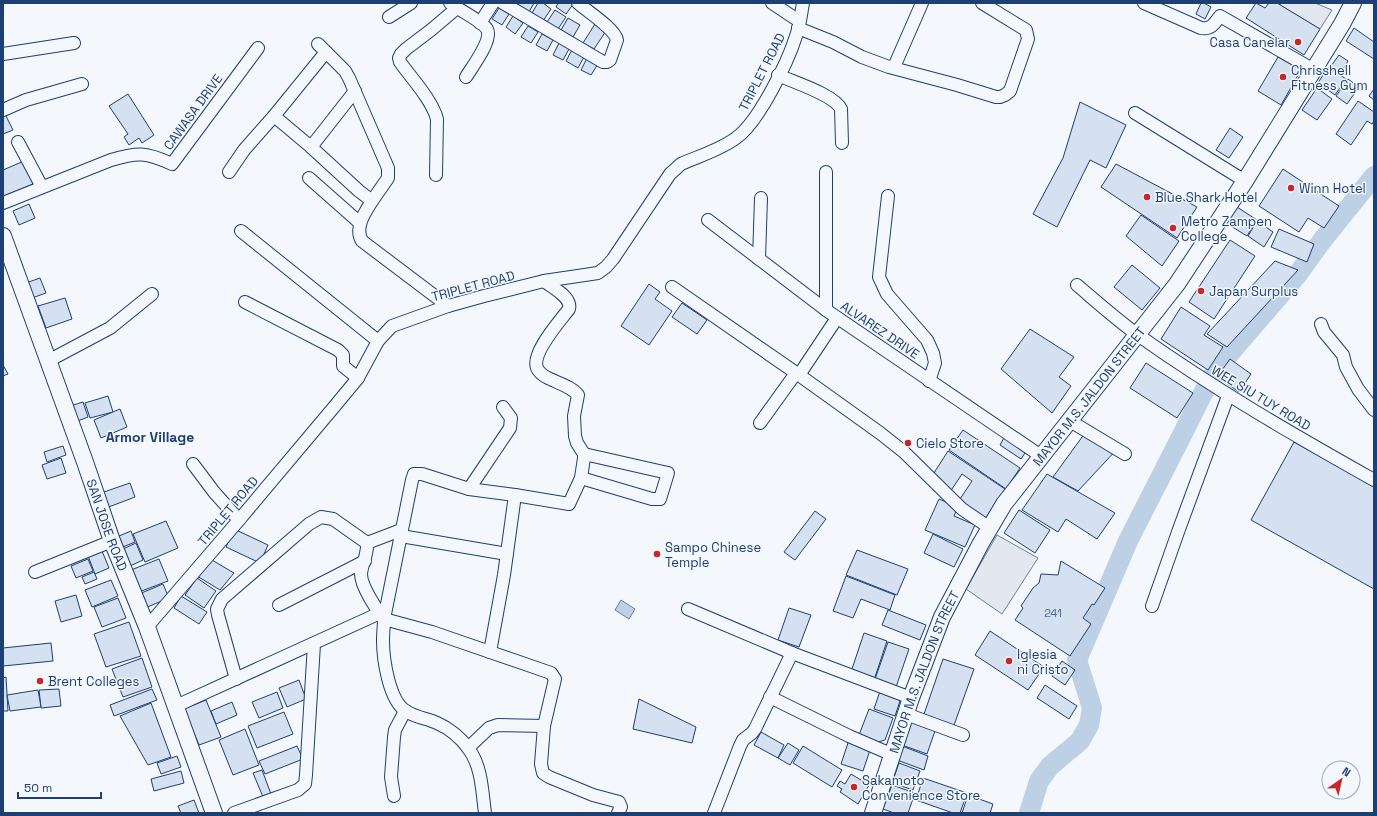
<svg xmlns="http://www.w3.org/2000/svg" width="1377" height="816" font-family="'Space Grotesk',sans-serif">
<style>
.parking{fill:#e3e8f0;stroke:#687fa3}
.water{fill:#bed0e5;stroke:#687fa3}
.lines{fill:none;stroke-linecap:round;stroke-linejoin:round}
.river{stroke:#bed0e5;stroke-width:20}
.building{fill:#d5e0f0;stroke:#1d3f73}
.minor-casing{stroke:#1d3f73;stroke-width:14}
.major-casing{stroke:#1d3f73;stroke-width:18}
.minor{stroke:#f4f7fb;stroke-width:12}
.major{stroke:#f4f7fb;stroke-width:16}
.poi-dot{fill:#c62828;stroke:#f4f7fb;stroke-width:1.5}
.labels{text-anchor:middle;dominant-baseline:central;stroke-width:3;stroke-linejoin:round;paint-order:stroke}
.number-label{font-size:11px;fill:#4b6792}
.poi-label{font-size:13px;fill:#1d3f73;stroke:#f4f7fb;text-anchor:start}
.street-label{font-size:13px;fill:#1d3f73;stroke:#f4f7fb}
.neighbourhood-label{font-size:14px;font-weight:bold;fill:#1d3f73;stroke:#f4f7fb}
</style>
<rect width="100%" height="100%" fill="#f4f7fb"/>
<!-- parking -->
<g class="parking">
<polygon points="1281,3 1315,3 1332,10 1320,29 1280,5"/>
<polygon points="997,535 1038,558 1002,614 966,589"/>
</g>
<!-- water -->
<polygon class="water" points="621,600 635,609 629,619 615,610"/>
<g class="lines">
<!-- river -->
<polyline class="river" points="1029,813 1039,781 1050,766 1080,741 1089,725 1092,708 1077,660 1128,541 1183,433 1202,395 1218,367 1298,274 1321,242 1374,176"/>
</g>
<!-- building -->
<g class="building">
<polygon points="519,3 534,3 529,12 518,5"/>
<polygon points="538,3 543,3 551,9 543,21 532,13"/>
<polygon points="558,3 574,3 566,14 556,7"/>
<polygon points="1201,3 1204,3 1211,7 1205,19 1196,14"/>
<polygon points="1256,3 1265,8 1269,3 1277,3 1320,29 1304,55 1246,18"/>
<polygon points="499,8 509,14 502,25 492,19"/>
<polygon points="555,10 566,17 558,29 547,22"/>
<polygon points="513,16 523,23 515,34 506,27"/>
<polygon points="568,18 580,25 573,37 561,30"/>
<polygon points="595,24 606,31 594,49 583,43"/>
<polygon points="528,26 538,32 531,43 521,37"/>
<polygon points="1354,28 1374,42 1374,59 1346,41"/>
<polygon points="542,34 553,40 547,51 536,45"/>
<polygon points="559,43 569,49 563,60 553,55"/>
<polygon points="572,50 584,57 578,68 566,61"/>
<polygon points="1339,55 1348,61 1341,72 1331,66"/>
<polygon points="1278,57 1301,70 1281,105 1258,91"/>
<polygon points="587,58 598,64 591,75 581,70"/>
<polygon points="1328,67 1346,79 1335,95 1318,83"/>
<polygon points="1348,79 1359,87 1347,104 1336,96"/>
<polygon points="1317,88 1332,99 1317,120 1302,110"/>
<polygon points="1374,89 1374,100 1369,96"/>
<polygon points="128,94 154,135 142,143 139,138 129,145 124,137 128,134 109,106"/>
<polygon points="1358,101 1374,112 1374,121 1372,124 1367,121 1351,145 1336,134"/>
<polygon points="1080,102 1126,125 1106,168 1090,160 1057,227 1033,214 1063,158"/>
<polygon points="5,114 13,130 3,134 3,115"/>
<polygon points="1230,128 1243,137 1229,158 1216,150"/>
<polygon points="24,161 33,184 4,196 3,194 3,170"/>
<polygon points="1116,164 1197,207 1177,238 1101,187"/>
<polygon points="1283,169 1339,206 1324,228 1308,218 1299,232 1259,206"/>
<polygon points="29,204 35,218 19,225 13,211"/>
<polygon points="1237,207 1257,220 1247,236 1226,223"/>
<polygon points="1141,215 1179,241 1162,266 1126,236"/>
<polygon points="1257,221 1273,232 1264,247 1248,236"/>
<polygon points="1279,229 1314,244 1307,262 1271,247"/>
<polygon points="1230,240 1255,256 1214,319 1189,302"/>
<polygon points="1275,261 1298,270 1227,347 1207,334"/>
<polygon points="1132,265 1160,288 1142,310 1114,287"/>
<polygon points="40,278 46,293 32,298 26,283"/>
<polygon points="649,284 660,292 655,299 672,311 649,345 621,326"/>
<polygon points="65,298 72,319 46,328 38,306"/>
<polygon points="682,303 707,320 697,334 672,317"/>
<polygon points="1181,307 1210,326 1204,335 1223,347 1208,370 1161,339"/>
<polygon points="1030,329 1074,357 1059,377 1071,386 1052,413 1001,369"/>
<polygon points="1230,359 1251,374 1239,392 1217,377"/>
<polygon points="1146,363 1193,393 1177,418 1130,388"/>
<polygon points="3,365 8,374 3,376"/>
<polygon points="108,396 113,412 90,418 85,403"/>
<polygon points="83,402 88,417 75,422 70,406"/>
<polygon points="120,409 127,427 101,438 94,420"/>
<polygon points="963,430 1020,468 1006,489 949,450"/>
<polygon points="1085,433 1119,447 1078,491 1053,477"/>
<polygon points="1005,436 1027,450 1021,459 1000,445"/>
<polygon points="1294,442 1374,487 1374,589 1251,520"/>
<polygon points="63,446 66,455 47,462 44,452"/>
<polygon points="948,451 1005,489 985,519 958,502 972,481 962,474 950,492 932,476"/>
<polygon points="61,458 66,473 47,479 42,465"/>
<polygon points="1047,474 1115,513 1097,539 1066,519 1058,532 1022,510"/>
<polygon points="130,483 135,497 106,508 101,493"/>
<polygon points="939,499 958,507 954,516 975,525 965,547 925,530"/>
<polygon points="1019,510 1050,530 1035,553 1004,533"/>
<polygon points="815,511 826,519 795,560 784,552"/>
<polygon points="166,521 178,548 145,562 133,534"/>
<polygon points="234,529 268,545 260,563 226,547"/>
<polygon points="131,531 135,542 123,547 119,536"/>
<polygon points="933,534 963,549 954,567 924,553"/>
<polygon points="136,543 143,560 130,566 123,549"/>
<polygon points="857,550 908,569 897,595 846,575"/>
<polygon points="102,551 109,568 95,574 88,556"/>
<polygon points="88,559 93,571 76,578 71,566"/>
<polygon points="159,559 168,581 139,592 131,570"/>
<polygon points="212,560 234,573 220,590 197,576"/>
<polygon points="1061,561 1105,588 1094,605 1092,604 1083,618 1091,624 1070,656 1015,620 1023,608 1021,606 1033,588 1039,583 1041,574 1058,575"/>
<polygon points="94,572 97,579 85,584 82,577"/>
<polygon points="846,576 895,595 890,610 861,599 853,618 833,611"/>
<polygon points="197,578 216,591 204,608 185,595"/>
<polygon points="111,580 118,596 92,607 85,590"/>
<polygon points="163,584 169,598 145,608 139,594"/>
<polygon points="76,595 82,616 61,622 55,601"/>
<polygon points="181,596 207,612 199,624 174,608"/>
<polygon points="118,598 126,618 102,627 94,607"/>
<polygon points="789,608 811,615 799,647 778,640"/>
<polygon points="888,610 926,625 920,640 882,625"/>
<polygon points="129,622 141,656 106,667 94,634"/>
<polygon points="990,631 1044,667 1028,690 975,655"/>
<polygon points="864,633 887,641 874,680 851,672"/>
<polygon points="888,642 909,649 895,690 874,682"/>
<polygon points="51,643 53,661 3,666 3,648"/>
<polygon points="142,658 152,687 123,697 112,669"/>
<polygon points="943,659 974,669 953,728 923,717"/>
<polygon points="1062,661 1075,670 1065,685 1052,676"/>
<polygon points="6,677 8,711 3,711 3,678"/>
<polygon points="299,680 306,699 287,707 279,688"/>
<polygon points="1045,685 1077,706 1069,719 1037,698"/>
<polygon points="59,689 61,706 41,708 39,690"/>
<polygon points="152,689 157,700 114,716 110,705"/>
<polygon points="38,690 41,707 10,711 7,695"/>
<polygon points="880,691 901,698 895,716 874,709"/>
<polygon points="277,692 283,708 259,718 252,702"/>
<polygon points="639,699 696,727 692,743 633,729"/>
<polygon points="206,700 221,737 199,745 184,709"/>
<polygon points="232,702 237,715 216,724 211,711"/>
<polygon points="151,703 171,757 148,765 120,716"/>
<polygon points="869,709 893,718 885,740 878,742 859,735"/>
<polygon points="284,712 293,734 257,748 248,726"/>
<polygon points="908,719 936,728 927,754 899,744"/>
<polygon points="245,729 259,765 233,775 219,740"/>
<polygon points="761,732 784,745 778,758 754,745"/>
<polygon points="849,740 871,747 863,771 841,764"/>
<polygon points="788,743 799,750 790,765 778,758"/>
<polygon points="297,746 303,759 265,774 259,761"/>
<polygon points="803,746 842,770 832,787 793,763"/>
<polygon points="902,746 928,756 924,770 897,760"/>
<polygon points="177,756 181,767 161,774 157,763"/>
<polygon points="899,763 920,771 913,790 892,783"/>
<polygon points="262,770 271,794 263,797 253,773"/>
<polygon points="181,771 184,783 154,791 151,779"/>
<polygon points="851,774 869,785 858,804 840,792 842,789 837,786 840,781 845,784"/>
<polygon points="923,778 967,793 960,813 953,813 916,800"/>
<polygon points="892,785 915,793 908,813 894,813 883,809"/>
<polygon points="968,795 993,804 990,813 962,813"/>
<polygon points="194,800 199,813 181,813 178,806"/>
</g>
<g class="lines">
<defs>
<g id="minor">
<path d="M 450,3 C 459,10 482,21 487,29 C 493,40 472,67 466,77"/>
<path d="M 503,3 L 603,62 L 607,62 L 610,60 L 617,40 C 615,29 587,11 578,3"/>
<polyline points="772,3 799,21"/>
<path d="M 1144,3 L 1201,28 C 1211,30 1215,23 1220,16 L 1314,70"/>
<polyline points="389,17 411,3"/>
<polyline points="480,23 493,3"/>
<polyline points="798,28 833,42 862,57 889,67 957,85 996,97 1000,97 1005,95 1010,91 1028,39 1026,30 1021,27 982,3"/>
<polyline points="326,52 345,71 349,78 388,168 388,178 372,201"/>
<polyline points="3,54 74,43"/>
<polyline points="894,67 922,3"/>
<path d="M 778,75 C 793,82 835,95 841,109 L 842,143"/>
<polyline points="3,110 26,100 82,84"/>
<polyline points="1135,113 1245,181"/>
<path d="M 274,116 L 311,147 L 359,191 L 372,201 C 365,212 354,228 362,241 L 448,306"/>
<polyline points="18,142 42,187"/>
<polyline points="311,147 355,91"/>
<polyline points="229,172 244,150 274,116 326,52 318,44"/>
<path d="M 436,175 L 437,119 C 432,100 412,79 400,62 L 399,58 L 401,54 L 406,49 L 431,30 L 457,8"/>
<polyline points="309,178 360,223"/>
<polyline points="888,196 879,277 887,294 927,340 933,353 935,363 929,381"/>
<path d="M 3,203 L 111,160 C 138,152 146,152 172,164 L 258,48"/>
<polyline points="708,220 826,310 1041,456"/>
<polyline points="241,231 378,341"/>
<polyline points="759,259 761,198"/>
<path d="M 1077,285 C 1097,302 1117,320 1138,335 C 1214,389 1294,435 1374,480"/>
<polyline points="672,287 799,375 880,433 904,452 962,509 990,528"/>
<polyline points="245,302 338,350 343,355 343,366 358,378"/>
<polyline points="826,310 826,172"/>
<polyline points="1321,324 1324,332 1343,355 1346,367 1358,389 1374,410"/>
<polyline points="48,361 110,328 152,294"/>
<polyline points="799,375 837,318"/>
<polyline points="1070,421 1125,454"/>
<polyline points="760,423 796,373"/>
<polyline points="193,464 214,492 239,520"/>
<polyline points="581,478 652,499 660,499 668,473 584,454"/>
<polyline points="469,489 510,428 511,418 503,407"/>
<polyline points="401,536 507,554"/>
<polyline points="367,543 401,530"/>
<polyline points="35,572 112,541"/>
<polyline points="279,605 365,561"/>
<polyline points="1152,606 1178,532 1228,396"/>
<polyline points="688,609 792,653 911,698"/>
<path d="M 147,627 L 239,520 L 334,407 L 358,378 L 378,341 L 392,326 L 448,306 L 484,296 L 544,281 L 598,273 L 606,267 L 613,259 L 670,174 L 681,164 C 699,156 720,150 736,138 C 758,123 788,62 796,36 C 800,26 801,14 803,3"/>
<polyline points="490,652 504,575 515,495"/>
<path d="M 236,679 L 218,615 L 217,609 L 222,599 L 309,524 L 321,517 L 333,519 L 367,543 C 368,554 362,563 361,574 C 361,586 376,609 384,619 L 432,632 L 551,673 L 555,679 L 544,726 L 541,764 L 543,773 L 549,777 L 593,795 L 619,802 L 621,807 L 618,813"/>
<polyline points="770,697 849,736 893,755"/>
<polyline points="176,706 380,613"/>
<polyline points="906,714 963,735"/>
<polyline points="468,748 489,728 498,725 544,726"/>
<polyline points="394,796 391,777 394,737 395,730 405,711"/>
<polyline points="234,813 298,790 305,784 306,775 314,644"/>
<path d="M 485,813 C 482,791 482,766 468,748 C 461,738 449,728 437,723 C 427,718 416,718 406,711 C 389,701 383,659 383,640 C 383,633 384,626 384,619 L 412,480 L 414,474 L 422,474 L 469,489 L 515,495 L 569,504 L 581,478 L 584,458 L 584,454 L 577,443 L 575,436 L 574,416 L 578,395 C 572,387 558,383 548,378 C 544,376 539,373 537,368 C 531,353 560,321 569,309 C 572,297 553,288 544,281"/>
<polyline points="714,813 740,746 743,740 752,733 755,729 792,653"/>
</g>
<g id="major">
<path id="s1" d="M 3,236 L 85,462 L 112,541 L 147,627 L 214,813"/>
<path id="s2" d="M 873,813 L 911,698 L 942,617 L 981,543 L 1004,504 L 1177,284 L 1245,181 L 1342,24 L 1353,3"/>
</g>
</defs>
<!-- minor casing -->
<use href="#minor" class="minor-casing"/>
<!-- major casing -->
<use href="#major" class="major-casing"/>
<!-- minor -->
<use href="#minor" class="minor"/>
<!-- major -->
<use href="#major" class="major"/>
</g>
<!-- markers -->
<g class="poi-dot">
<circle cx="1298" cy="42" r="4"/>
<circle cx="1283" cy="77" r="4"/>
<circle cx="1291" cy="188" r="4"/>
<circle cx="1147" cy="197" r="4"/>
<circle cx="1173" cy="228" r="4"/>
<circle cx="1201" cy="291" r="4"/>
<circle cx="908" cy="443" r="4"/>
<circle cx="657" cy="554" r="4"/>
<circle cx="1009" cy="661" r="4"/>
<circle cx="40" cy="681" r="4"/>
<circle cx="854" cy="787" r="4"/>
</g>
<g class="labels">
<!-- number labels -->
<g class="number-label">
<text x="1053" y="613">241</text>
</g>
<!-- poi labels -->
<g class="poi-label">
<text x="1290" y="42" text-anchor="end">Casa Canelar</text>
<text x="1291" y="70">Chrisshell<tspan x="1291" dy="15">Fitness Gym</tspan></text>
<text x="1299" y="188">Winn Hotel</text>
<text x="1155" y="197">Blue Shark Hotel</text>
<text x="1181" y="221">Metro Zampen<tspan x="1181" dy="15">College</tspan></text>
<text x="1209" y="291">Japan Surplus</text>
<text x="916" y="443">Cielo Store</text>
<text x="665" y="547">Sampo Chinese<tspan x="665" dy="15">Temple</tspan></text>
<text x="1017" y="654">Iglesia<tspan x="1017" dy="15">ni Cristo</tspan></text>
<text x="48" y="681">Brent Colleges</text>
<text x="862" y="780">Sakamoto<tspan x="862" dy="15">Convenience Store</tspan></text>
</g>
<!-- street labels -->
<g class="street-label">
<text transform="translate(762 72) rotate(-63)">TRIPLET ROAD</text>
<text transform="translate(193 112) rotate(-54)">CAWASA DRIVE</text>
<text transform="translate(473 286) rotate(-15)">TRIPLET ROAD</text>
<text transform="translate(880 330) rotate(34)">ALVAREZ DRIVE</text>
<text stroke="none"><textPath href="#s2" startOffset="474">MAYOR M.S. JALDON STREET</textPath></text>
<text transform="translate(1261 398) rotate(31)">WEE SIU TUY ROAD</text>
<text transform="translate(228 511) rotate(-50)">TRIPLET ROAD</text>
<text stroke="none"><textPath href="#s1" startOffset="307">SAN JOSE ROAD</textPath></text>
<text stroke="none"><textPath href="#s2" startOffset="150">MAYOR M.S. JALDON STREET</textPath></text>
</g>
<!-- neighbourhood labels -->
<g class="neighbourhood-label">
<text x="150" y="437">Armor Village</text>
</g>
</g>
<!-- border -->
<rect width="1377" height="816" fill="none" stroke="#1d3f73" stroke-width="8"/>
<!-- north arrow -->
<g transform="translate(1341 780) rotate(34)"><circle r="19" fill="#f4f7fb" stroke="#9eadc5"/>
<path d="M0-3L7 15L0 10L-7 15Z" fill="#c62828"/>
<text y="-6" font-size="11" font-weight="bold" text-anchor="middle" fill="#1d3f73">N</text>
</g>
<!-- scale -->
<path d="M18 792v6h83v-6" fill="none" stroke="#1d3f73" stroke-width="2"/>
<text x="24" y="792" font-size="12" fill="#1d3f73" stroke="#f4f7fb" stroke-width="3" paint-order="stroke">50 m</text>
</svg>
